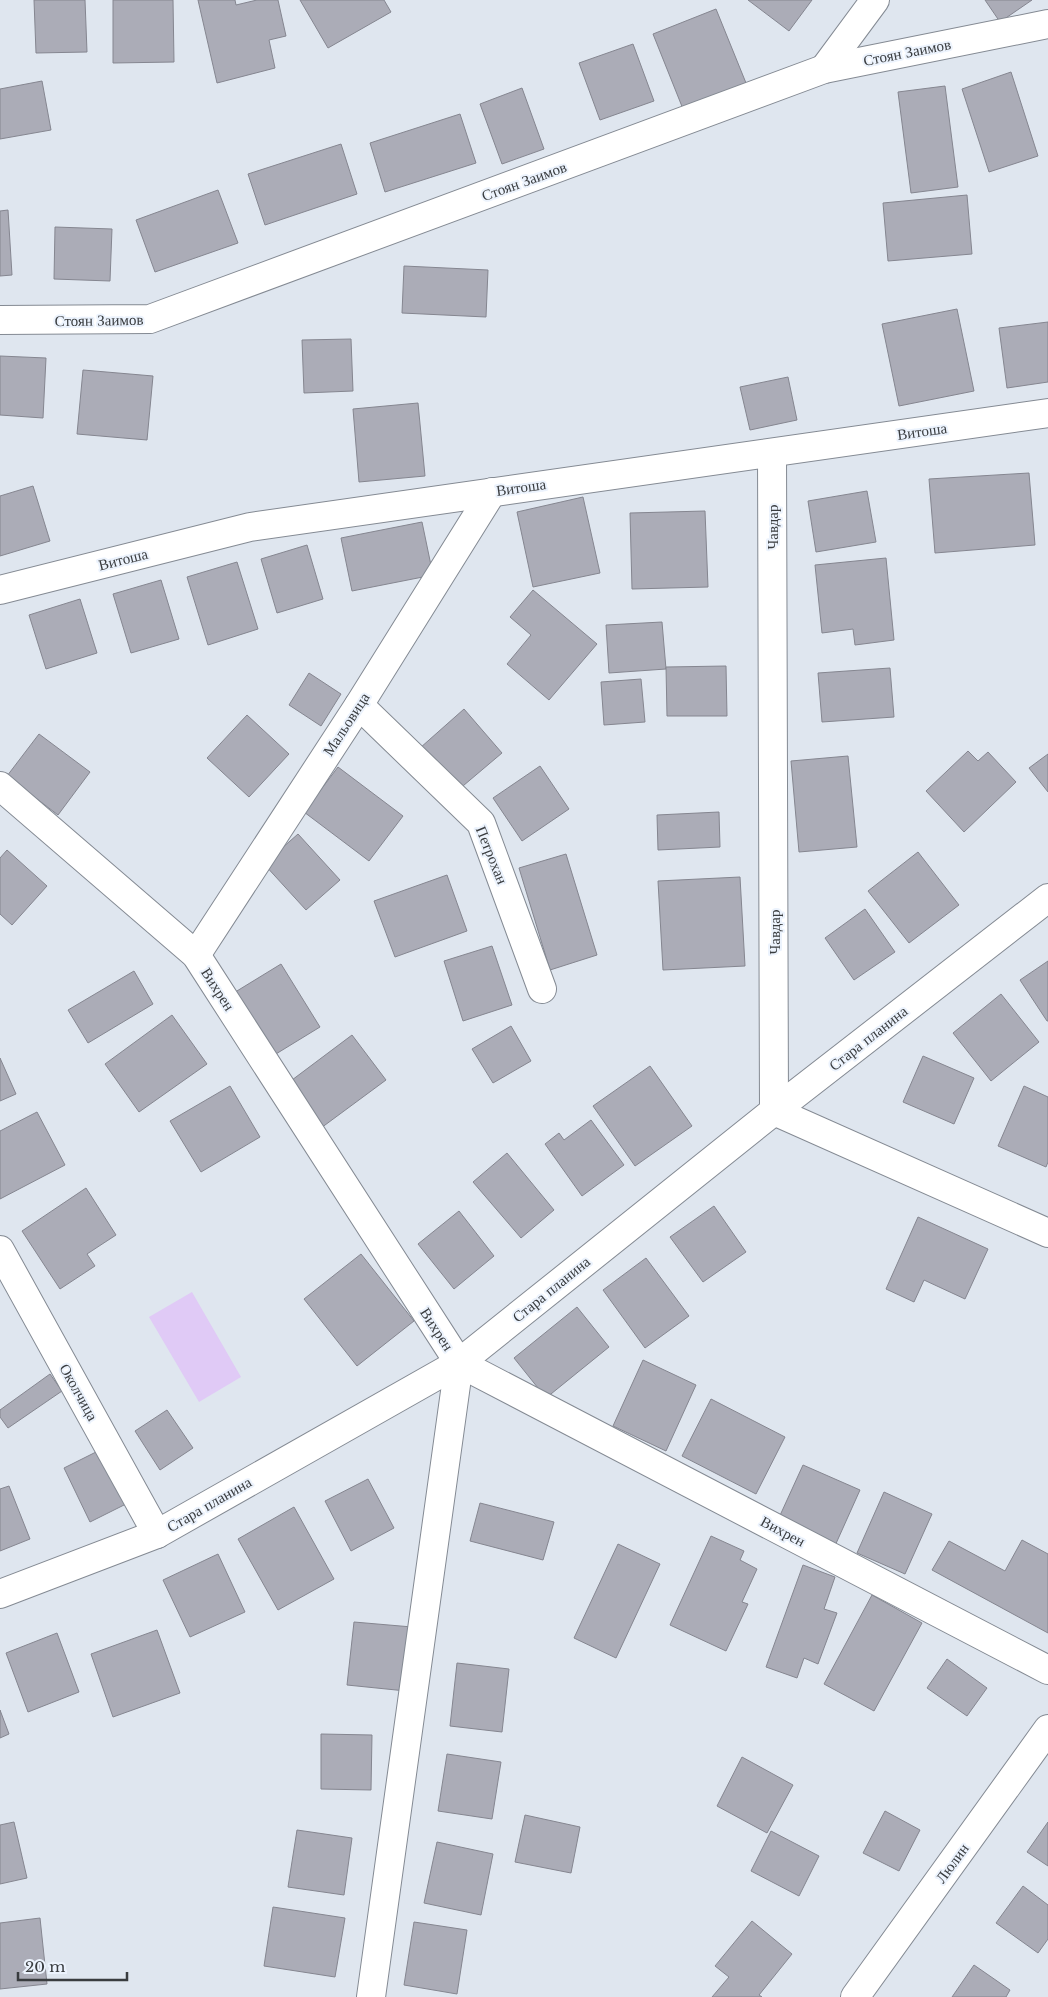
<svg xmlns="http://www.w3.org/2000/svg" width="1048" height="1997" font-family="'Libre Baskerville',serif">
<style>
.green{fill:#e0caf6}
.building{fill:#abacb7;stroke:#858690}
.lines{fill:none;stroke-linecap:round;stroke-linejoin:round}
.street-casing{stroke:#848a93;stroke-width:30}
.street{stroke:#fff;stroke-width:28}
.labels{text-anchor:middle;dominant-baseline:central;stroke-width:4;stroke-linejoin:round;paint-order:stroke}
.street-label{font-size:15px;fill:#393c3f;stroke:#ecf3fd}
</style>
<rect width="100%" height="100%" fill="#dfe6ef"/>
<!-- green -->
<polygon class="green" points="192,1292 241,1377 199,1402 149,1317"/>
<!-- building -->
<g class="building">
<polygon points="34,0 85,0 87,52 36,53"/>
<polygon points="113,0 173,0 174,62 113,63"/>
<polygon points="198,0 235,0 236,5 257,0 278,0 286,36 269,40 275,68 217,83"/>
<polygon points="300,0 384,0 391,12 328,48"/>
<polygon points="748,0 812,0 789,31"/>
<polygon points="985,0 1032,0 1000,22"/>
<polygon points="716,9 746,83 683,109 653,34"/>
<polygon points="633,44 654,101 600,120 579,63"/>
<polygon points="1011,72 1038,156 989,172 962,89"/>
<polygon points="42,81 51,130 0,139 0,89"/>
<polygon points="945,86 958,187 911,193 898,92"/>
<polygon points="522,88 544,149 502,164 480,104"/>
<polygon points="460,114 476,163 385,192 370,143"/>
<polygon points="341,144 357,194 265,225 248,174"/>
<polygon points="218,190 238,243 155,272 136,220"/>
<polygon points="967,195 972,254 888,261 883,203"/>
<polygon points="8,210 12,275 0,276 0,211"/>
<polygon points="55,227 112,229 110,281 54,279"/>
<polygon points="404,266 488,270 486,317 402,313"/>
<polygon points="957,309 974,391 899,406 882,324"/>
<polygon points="1048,322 1048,382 1007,388 999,328"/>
<polygon points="351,339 353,391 304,393 302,340"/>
<polygon points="0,356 46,358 43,418 0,415"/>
<polygon points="83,370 153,376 147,440 77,434"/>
<polygon points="788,377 797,420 750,430 740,387"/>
<polygon points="418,403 425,476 359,482 353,409"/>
<polygon points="1029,473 1035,545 935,553 929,479"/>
<polygon points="33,486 50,541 0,556 0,496"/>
<polygon points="867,491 876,542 816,552 808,501"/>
<polygon points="583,497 600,573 533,587 517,512"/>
<polygon points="705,511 708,587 632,589 630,513"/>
<polygon points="422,522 433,575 352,591 341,538"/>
<polygon points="307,545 323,599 277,613 261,559"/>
<polygon points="886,558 894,640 855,645 853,629 822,633 815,565"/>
<polygon points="237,562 258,629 208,645 187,577"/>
<polygon points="161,580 179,639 131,653 113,594"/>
<polygon points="533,590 597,644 549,700 507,664 531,635 510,617"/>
<polygon points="80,599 97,653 46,669 29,615"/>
<polygon points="662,622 666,669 609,673 606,625"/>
<polygon points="726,666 727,716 667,716 666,667"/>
<polygon points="890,668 894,717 822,722 818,673"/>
<polygon points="309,673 341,694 321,726 289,705"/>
<polygon points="641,679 645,722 604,725 601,682"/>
<polygon points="464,709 502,753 457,791 420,748"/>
<polygon points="247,715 289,754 249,797 207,758"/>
<polygon points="39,734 90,772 58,815 7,776"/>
<polygon points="968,751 978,761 988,752 1016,782 964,832 926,791"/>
<polygon points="1048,754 1048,792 1029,768"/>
<polygon points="848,756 857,847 799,852 791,761"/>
<polygon points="540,766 569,809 522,841 493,798"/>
<polygon points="338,767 403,816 369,861 304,812"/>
<polygon points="719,812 720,847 658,850 657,815"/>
<polygon points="298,834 340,880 306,910 264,864"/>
<polygon points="7,850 47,886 12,925 0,914 0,858"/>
<polygon points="918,852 959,905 909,943 868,891"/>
<polygon points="566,854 597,955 550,970 519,868"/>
<polygon points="447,875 467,931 395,957 374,901"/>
<polygon points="740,877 745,966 663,970 658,881"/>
<polygon points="865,909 895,952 854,980 825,938"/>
<polygon points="492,946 512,1005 463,1021 444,961"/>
<polygon points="1048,961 1048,1021 1047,1021 1020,980"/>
<polygon points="281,964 320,1027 271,1057 232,994"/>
<polygon points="134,971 153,1004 88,1043 68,1010"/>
<polygon points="1001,994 1039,1042 991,1081 953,1033"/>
<polygon points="172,1015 207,1064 139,1112 105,1064"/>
<polygon points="511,1026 531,1061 493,1083 472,1049"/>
<polygon points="352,1035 386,1080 321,1128 288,1083"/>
<polygon points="923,1056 974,1078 954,1124 903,1102"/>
<polygon points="0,1058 16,1094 0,1101"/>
<polygon points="650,1066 692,1126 635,1166 593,1106"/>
<polygon points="230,1086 260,1137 201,1172 170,1121"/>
<polygon points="1024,1086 1048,1097 1048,1162 1046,1167 998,1146"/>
<polygon points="37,1112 65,1165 0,1199 0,1131"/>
<polygon points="591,1120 624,1165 582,1196 545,1144 559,1133 564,1140"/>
<polygon points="507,1153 554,1210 521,1238 473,1182"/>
<polygon points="86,1188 116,1235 87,1254 95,1266 60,1289 22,1231"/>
<polygon points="714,1206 746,1252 703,1282 670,1237"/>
<polygon points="459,1211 494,1256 454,1289 418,1244"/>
<polygon points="918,1217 988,1249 965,1299 924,1280 914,1302 886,1289"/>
<polygon points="361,1254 414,1321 357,1366 304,1299"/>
<polygon points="646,1258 689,1316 645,1348 603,1290"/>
<polygon points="577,1307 609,1347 546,1398 514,1358"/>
<polygon points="643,1360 696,1385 666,1451 613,1426"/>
<polygon points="50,1374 62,1391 8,1428 0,1417 0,1410"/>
<polygon points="711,1399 785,1437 756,1494 682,1456"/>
<polygon points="167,1410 193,1448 160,1470 135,1431"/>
<polygon points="104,1448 130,1502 90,1522 64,1468"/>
<polygon points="803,1465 860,1490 834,1548 777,1522"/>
<polygon points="368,1479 394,1528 351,1551 325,1501"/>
<polygon points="9,1486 30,1539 0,1551 0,1489"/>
<polygon points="884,1492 932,1514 905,1574 857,1553"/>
<polygon points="480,1503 554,1522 543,1560 470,1541"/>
<polygon points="294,1507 334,1579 278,1610 238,1539"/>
<polygon points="711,1536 744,1551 740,1560 757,1569 742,1602 748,1604 726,1651 670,1625"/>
<polygon points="1022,1540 1048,1554 1048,1633 932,1570 949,1541 1005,1571"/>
<polygon points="618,1544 660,1564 616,1658 574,1638"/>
<polygon points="218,1554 245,1612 190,1637 163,1580"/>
<polygon points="803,1565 835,1577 824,1609 837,1613 818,1664 804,1658 797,1678 766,1667"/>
<polygon points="872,1595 922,1623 874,1711 824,1684"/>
<polygon points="354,1622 412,1627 406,1691 347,1685"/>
<polygon points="157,1630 180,1693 113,1717 91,1654"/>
<polygon points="57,1633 79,1692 28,1712 6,1653"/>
<polygon points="947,1659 987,1688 967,1716 927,1688"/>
<polygon points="457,1663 509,1669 502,1732 450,1726"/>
<polygon points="0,1710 9,1734 0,1738"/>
<polygon points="321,1734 372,1735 371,1790 321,1789"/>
<polygon points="447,1754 501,1762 492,1819 438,1811"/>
<polygon points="742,1757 793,1785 767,1833 717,1806"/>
<polygon points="885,1811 920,1830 899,1871 863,1853"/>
<polygon points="525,1815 580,1827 571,1873 515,1862"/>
<polygon points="14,1822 27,1878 0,1884 0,1825"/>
<polygon points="1048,1822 1048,1866 1027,1852"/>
<polygon points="297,1830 352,1838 344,1895 288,1887"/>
<polygon points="771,1831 819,1856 799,1896 751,1871"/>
<polygon points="437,1842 493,1854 481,1915 424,1903"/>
<polygon points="1023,1886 1048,1905 1048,1939 1038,1953 996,1923"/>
<polygon points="273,1907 345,1918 335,1977 264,1966"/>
<polygon points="40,1918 47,1984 0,1989 0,1923"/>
<polygon points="752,1921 792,1954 759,1995 762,1997 712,1997 729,1977 715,1966"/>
<polygon points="414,1922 467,1930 457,1994 404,1985"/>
<polygon points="974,1965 1010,1990 1006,1997 952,1997"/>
</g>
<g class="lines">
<defs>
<g id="street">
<polyline points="824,69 875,0"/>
<polyline points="0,320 150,319 824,69 1048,24"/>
<polyline points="772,453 774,1111 1048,1233"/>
<polyline points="0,590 250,527 1048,413"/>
<polyline points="359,705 481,823 542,989"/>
<polyline points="0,786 196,955 459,1363 1048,1670"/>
<polyline points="196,955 359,705 492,492"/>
<polyline points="0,1250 157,1534"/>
<polyline points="0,1594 157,1534 459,1363 774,1111 1048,898"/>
<polyline points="371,1997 459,1363"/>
<polyline points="855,1997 1048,1729"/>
</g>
</defs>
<!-- street casing -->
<use href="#street" class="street-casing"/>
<!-- street -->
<use href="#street" class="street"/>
</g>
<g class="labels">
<!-- street labels -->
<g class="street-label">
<text transform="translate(907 52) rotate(-11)">Стоян Заимов</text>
<text transform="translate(524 181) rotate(-20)">Стоян Заимов</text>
<text transform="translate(99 320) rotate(-1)">Стоян Заимов</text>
<text transform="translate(922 431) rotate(-8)">Витоша</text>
<text transform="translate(521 487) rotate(-8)">Витоша</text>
<text transform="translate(772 527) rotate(-90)">Чавдар</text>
<text transform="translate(123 559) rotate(-14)">Витоша</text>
<text transform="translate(346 724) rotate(-57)">Мальовица</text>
<text transform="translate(492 855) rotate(68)">Петрохан</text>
<text transform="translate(774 932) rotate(-90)">Чавдар</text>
<text transform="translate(218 989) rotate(57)">Вихрен</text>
<text transform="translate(868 1038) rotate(-38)">Стара планина</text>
<text transform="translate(551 1289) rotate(-39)">Стара планина</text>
<text transform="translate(437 1329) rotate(57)">Вихрен</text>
<text transform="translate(79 1392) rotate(61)">Околчица</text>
<text transform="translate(209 1504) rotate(-30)">Стара планина</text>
<text transform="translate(783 1531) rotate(28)">Вихрен</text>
<text transform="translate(952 1863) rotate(-54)">Люлин</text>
</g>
</g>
<!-- scale -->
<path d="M18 1972v8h109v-8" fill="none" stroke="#393c3f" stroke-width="2.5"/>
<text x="25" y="1972" font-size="15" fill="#393c3f" stroke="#ecf3fd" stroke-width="4" paint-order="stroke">20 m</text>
</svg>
